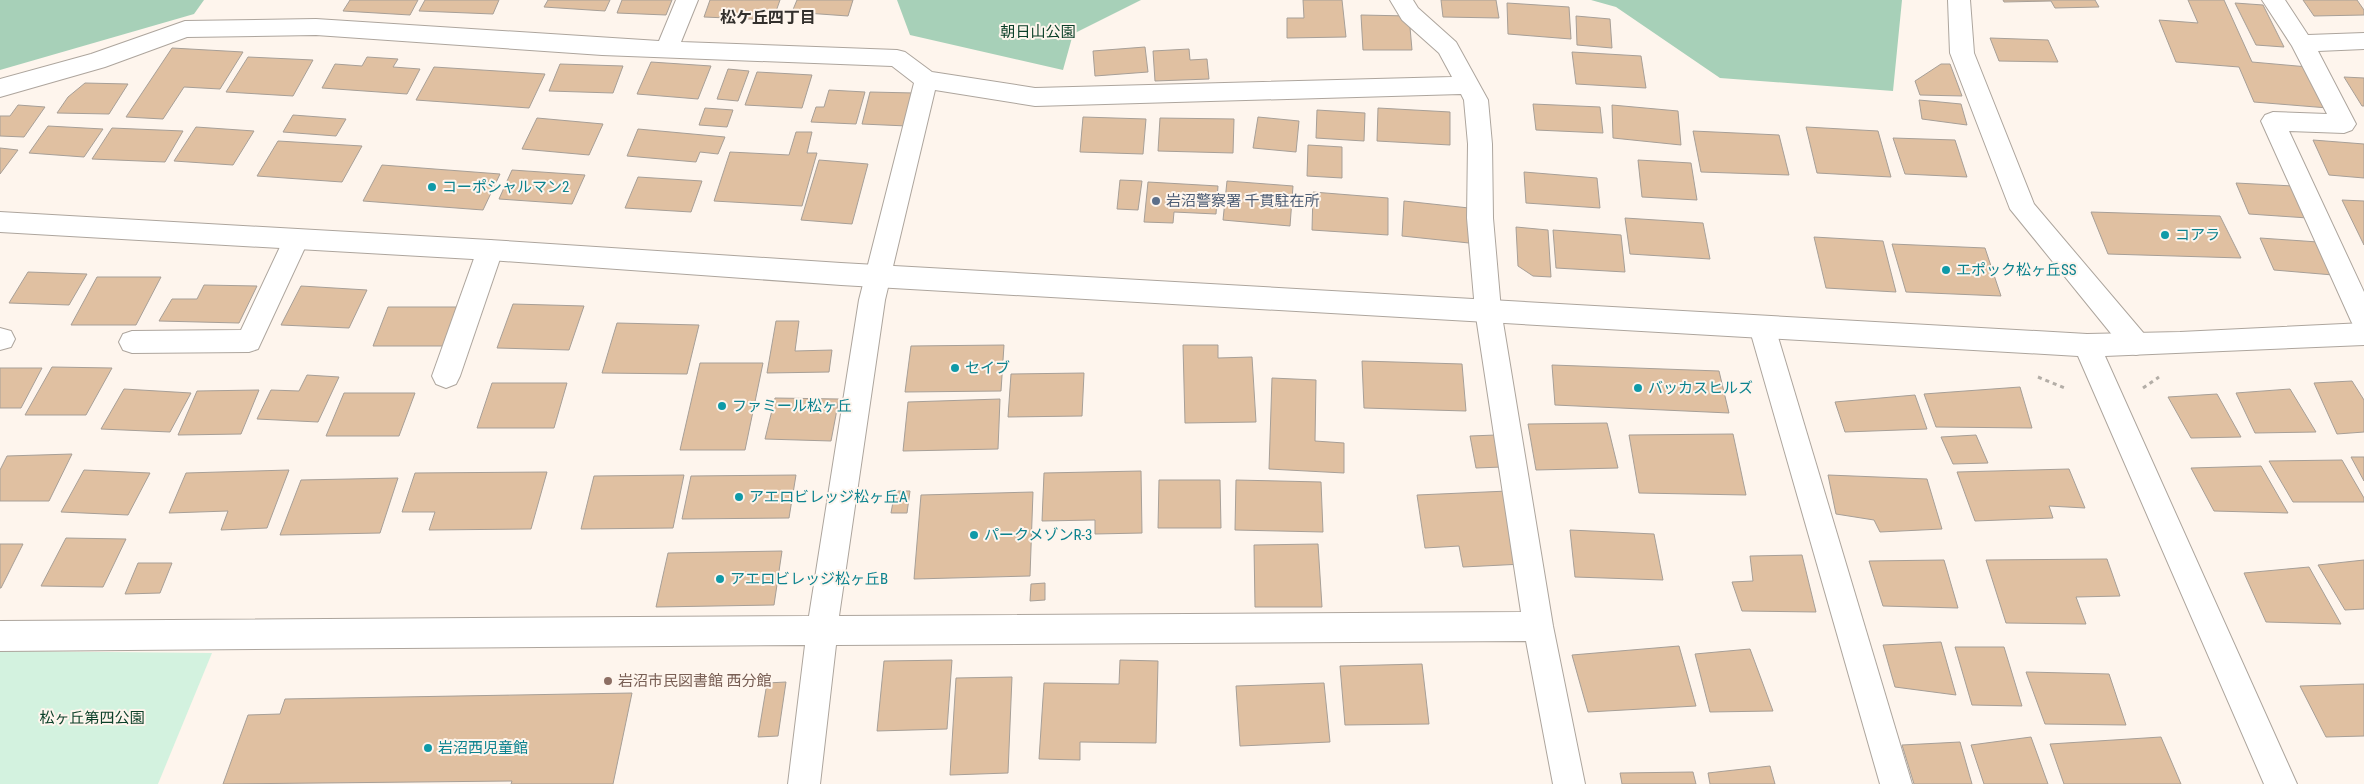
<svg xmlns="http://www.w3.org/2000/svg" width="2364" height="784" font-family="'Roboto Condensed','Noto Sans JP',sans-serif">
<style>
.green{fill:#d3f2df}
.forest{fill:#a7d0b8}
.building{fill:#e0c0a1;stroke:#a79f97}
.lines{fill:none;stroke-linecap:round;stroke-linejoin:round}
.street-casing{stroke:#ada59d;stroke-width:2}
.secondary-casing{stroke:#ada59d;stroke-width:2}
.path{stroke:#b4aea7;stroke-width:3;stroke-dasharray:4 4;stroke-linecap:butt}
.street{fill:#fff;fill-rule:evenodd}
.secondary{fill:#fff;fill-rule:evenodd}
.culture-dot{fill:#0f9aa8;stroke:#fef5ed;stroke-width:2}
.service-dot{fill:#5c6f8a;stroke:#fef5ed;stroke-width:2}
.education-dot{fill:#8d6e63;stroke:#fef5ed;stroke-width:2}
.labels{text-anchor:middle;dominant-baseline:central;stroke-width:4;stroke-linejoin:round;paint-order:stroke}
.park-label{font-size:15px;fill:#0c4029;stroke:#fef5ed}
.culture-label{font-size:15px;fill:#0d838f;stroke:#fef5ed;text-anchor:start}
.service-label{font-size:15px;fill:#4e5e75;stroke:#fef5ed;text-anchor:start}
.education-label{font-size:15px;fill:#785e54;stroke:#fef5ed;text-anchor:start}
.neighbourhood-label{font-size:16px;font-weight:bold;fill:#33302d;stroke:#fef5ed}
</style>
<rect width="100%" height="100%" fill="#fef5ed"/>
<!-- green -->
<polygon class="green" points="0,651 212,653 158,784 0,784"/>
<!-- forest -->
<g class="forest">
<polygon points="0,0 204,0 194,14 0,70"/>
<polygon points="897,0 1141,0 1073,34 1063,70 910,35"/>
<polygon points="1591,0 1902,0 1893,91 1720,78 1616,7"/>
</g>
<!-- building -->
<g class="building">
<polygon points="350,0 418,0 410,15 343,11"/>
<polygon points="425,0 499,0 493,14 419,11"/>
<polygon points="548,0 610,0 605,11 544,7"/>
<polygon points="622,0 672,0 666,15 617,13"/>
<polygon points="710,0 780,0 773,20 704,17"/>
<polygon points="797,0 853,0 848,16 792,12"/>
<polygon points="1303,0 1342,0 1346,37 1287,38 1287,18 1304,18"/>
<polygon points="1441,0 1496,0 1499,18 1443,17"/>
<polygon points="2003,0 2095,0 2099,7 2055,8 2051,1 2004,2"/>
<polygon points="2188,0 2224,0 2252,62 2308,67 2328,108 2254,102 2239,67 2176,62 2159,20 2198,23"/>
<polygon points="2303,0 2357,0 2364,10 2364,15 2314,16"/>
<polygon points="1507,3 1569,7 1571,39 1508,34"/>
<polygon points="2235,3 2263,5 2284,47 2256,45"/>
<polygon points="1361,15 1409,16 1412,50 1363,50"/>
<polygon points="1576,16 1610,19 1612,48 1577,45"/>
<polygon points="1990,38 2048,40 2058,62 1999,61"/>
<polygon points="1145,47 1148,72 1095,76 1093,51"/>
<polygon points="172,48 243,52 220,89 184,87 163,119 126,117"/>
<polygon points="1189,49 1190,60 1207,59 1209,79 1155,81 1153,51"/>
<polygon points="1572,52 1641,56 1646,88 1576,84"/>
<polygon points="248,57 313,60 293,96 226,92"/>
<polygon points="367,57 398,59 393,67 420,69 407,94 322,88 335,64 362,66"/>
<polygon points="651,62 711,66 698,99 637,94"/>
<polygon points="560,64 623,66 613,93 549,91"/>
<polygon points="1941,64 1950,64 1962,96 1920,95 1915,81"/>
<polygon points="434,67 545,74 529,108 416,100"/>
<polygon points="728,69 749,71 738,101 717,99"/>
<polygon points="757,72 812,75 802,108 745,105"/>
<polygon points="2344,77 2364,78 2364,106 2362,106"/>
<polygon points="85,83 128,84 109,114 57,113 68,97"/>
<polygon points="829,90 865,92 856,124 811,122 816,107 824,107"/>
<polygon points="870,92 914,93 907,126 862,124"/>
<polygon points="1919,100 1961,104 1967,125 1922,119"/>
<polygon points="1533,104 1600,107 1603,133 1536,130"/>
<polygon points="18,105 45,107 24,137 0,136 0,116 10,116"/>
<polygon points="1612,105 1678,111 1681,145 1613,138"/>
<polygon points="705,108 733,110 727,127 699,125"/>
<polygon points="1378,108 1450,112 1450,145 1377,141"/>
<polygon points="1317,110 1365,113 1364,141 1316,138"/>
<polygon points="293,115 346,119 336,136 283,132"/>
<polygon points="1083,117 1146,119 1143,154 1080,152"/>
<polygon points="1258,117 1299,121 1296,152 1253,148"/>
<polygon points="537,118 603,124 589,155 522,149"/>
<polygon points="1160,118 1234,119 1233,153 1158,151"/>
<polygon points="48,126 103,129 84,157 29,153"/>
<polygon points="196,127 254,131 233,165 174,161"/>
<polygon points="1806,127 1878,131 1891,177 1817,173"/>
<polygon points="112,128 183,131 165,162 92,159"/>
<polygon points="638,129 725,137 718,154 700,152 696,162 627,156"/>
<polygon points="1693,131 1779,135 1789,175 1701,172"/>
<polygon points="796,132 812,132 807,153 817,153 802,206 714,201 730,152 789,155"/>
<polygon points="1893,138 1955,140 1967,177 1905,174"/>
<polygon points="2313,140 2364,144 2364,178 2329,175"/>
<polygon points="278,141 362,146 342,182 257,176"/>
<polygon points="1308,145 1342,147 1342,178 1307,176"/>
<polygon points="0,148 18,150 0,174"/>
<polygon points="819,160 868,164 852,224 801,220"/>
<polygon points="1638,160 1691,163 1697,200 1642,197"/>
<polygon points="382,165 500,174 483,210 363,201"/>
<polygon points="512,170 585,175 572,204 499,199"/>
<polygon points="1524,172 1597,178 1600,208 1526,203"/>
<polygon points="638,177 702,181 691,212 625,208"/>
<polygon points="1120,180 1142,181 1138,210 1117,209"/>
<polygon points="1227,181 1293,186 1290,226 1223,220"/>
<polygon points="1148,182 1218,186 1216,214 1174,212 1173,223 1144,222"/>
<polygon points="2236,183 2293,186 2308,218 2249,214"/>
<polygon points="1313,192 1388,198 1388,235 1312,230"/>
<polygon points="2342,200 2364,201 2364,245"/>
<polygon points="1404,201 1469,208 1469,243 1402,236"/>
<polygon points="2091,212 2220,216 2241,258 2108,254"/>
<polygon points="1625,218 1703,223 1710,259 1630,254"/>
<polygon points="1516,227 1548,230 1551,277 1533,276 1518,266"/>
<polygon points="1553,230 1621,235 1625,272 1556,268"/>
<polygon points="1814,237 1883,241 1896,292 1826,288"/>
<polygon points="2260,238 2318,242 2333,275 2274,270"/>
<polygon points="1892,244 1985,248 2001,296 1906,292"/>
<polygon points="28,272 87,274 69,305 9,303"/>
<polygon points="97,277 161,277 136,325 71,325"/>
<polygon points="204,285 257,286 239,323 159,321 172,299 197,299"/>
<polygon points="301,286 367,290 349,328 281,325"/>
<polygon points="513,304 584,306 569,350 497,348"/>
<polygon points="388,307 461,307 447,346 373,346"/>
<polygon points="776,321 799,321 795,351 832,350 829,372 767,373"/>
<polygon points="617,323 699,325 687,374 602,373"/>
<polygon points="1004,345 1001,391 905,392 911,346"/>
<polygon points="1183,345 1218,345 1218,358 1252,357 1256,422 1185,423"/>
<polygon points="1362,361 1462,364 1466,411 1364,408"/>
<polygon points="700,363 763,363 745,450 680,450"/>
<polygon points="1552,365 1719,371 1729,413 1555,405"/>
<polygon points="52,367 112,368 86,415 25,415"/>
<polygon points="0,368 42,368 21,408 0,408"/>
<polygon points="1084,373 1082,416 1008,417 1011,374"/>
<polygon points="307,375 339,377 318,422 257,419 271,390 299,391"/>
<polygon points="1272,378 1316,380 1315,441 1344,443 1344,473 1269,469"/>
<polygon points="2352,381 2364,400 2364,432 2337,434 2314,383"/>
<polygon points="492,383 567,383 554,428 477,428"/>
<polygon points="2020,387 2032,428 1936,427 1924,394"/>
<polygon points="124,389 191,393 170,432 101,429"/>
<polygon points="2290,389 2316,432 2255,433 2236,393"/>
<polygon points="259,390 241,434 178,435 197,391"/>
<polygon points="344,393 415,393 399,436 326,436"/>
<polygon points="2217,394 2241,437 2191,438 2168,397"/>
<polygon points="1915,395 1927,429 1845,432 1835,402"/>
<polygon points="775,398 839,399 831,441 765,439"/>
<polygon points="1000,399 998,449 903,451 908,402"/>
<polygon points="1607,423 1618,468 1536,470 1528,424"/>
<polygon points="1733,434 1746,495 1639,493 1629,435"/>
<polygon points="1496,435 1502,467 1476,468 1470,436"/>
<polygon points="1976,435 1988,463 1953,464 1941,437"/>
<polygon points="72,454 49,501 0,501 0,470 7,456"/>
<polygon points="2351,457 2364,457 2364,481"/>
<polygon points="2342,460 2364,498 2364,502 2293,502 2269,461"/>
<polygon points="2261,466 2288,513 2214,511 2191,468"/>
<polygon points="2069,469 2085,508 2049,506 2053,518 1975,521 1957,472"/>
<polygon points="84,470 150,473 128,515 61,512"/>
<polygon points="289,470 267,528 221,530 228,511 169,513 186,473"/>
<polygon points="1141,471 1142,533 1095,534 1095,520 1042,521 1044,473"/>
<polygon points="547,472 531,529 429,530 435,512 402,512 415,473"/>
<polygon points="684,475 673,528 581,529 594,476"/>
<polygon points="796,475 789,518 682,519 691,476"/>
<polygon points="1828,475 1927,479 1942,529 1880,532 1874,520 1836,514"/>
<polygon points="398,478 380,533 280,535 301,480"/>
<polygon points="1159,480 1220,480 1221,528 1158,528"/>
<polygon points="1236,480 1321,482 1323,532 1235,530"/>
<polygon points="895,491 910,491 907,513 891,513"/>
<polygon points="1508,491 1523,564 1463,567 1459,546 1425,548 1417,495"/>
<polygon points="1033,492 1030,576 914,579 921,495"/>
<polygon points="1570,530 1654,534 1663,580 1575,577"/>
<polygon points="66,538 126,539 103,587 41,586"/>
<polygon points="0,544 23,544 1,588 0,588"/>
<polygon points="1318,544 1322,607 1255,607 1254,545"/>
<polygon points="782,551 774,605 656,607 668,553"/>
<polygon points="1802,555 1816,612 1742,611 1732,582 1753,581 1750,556"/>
<polygon points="2107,559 2120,596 2076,597 2086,624 2006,623 1986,560"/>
<polygon points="1944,560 1958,608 1883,606 1869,561"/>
<polygon points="2364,560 2364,609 2345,610 2318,565"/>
<polygon points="138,563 172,563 160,593 125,594"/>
<polygon points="2309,567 2341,624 2266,622 2244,573"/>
<polygon points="1045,583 1045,600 1030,601 1031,584"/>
<polygon points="1941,642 1956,695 1895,687 1883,645"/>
<polygon points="1679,646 1696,706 1588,712 1572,655"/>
<polygon points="1955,647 2004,647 2022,706 1972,705"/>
<polygon points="1750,649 1773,711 1710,712 1695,654"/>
<polygon points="952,660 947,729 877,731 884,661"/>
<polygon points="1120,660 1158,661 1156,743 1080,742 1080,760 1039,759 1044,683 1119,684"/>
<polygon points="1422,664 1429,724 1345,725 1340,666"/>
<polygon points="2026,672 2109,674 2126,725 2045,724"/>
<polygon points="1012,677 1008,773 950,775 956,678"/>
<polygon points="786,682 778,736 758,737 767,683"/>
<polygon points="1324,683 1330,742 1240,746 1236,686"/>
<polygon points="2364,684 2364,736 2326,737 2300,686"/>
<polygon points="632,693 613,784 511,784 512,781 223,784 248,715 280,714 285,699"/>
<polygon points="2031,737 2048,784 1984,784 1971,745"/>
<polygon points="2161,737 2181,784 2064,784 2050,744"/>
<polygon points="1960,742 1972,784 1914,784 1902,745"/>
<polygon points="1770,766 1775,784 1710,784 1708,773"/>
<polygon points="1693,772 1696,784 1622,784 1620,773"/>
</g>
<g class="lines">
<defs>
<g id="street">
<path d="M 676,0 L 698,0 L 681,42 L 897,50 L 905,52 L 932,72 L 1035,88 L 1452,77 L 1439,53 L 1402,20 L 1390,0 L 1413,0 L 1418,8 L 1456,42 L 1488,100 L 1492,144 L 1493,218 L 1501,310 L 1553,626 L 1585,784 L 1553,784 L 1526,641 L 836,645 L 820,784 L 788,784 L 805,645 L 0,651 L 0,621 L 809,616 L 859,300 L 914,83 L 892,66 L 602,55 L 316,35 L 187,37 L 105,67 L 0,97 L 0,79 L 91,54 L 185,21 L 316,19 L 659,41 ZM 935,90 L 1035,106 L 1461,94 L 1464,100 L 1468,144 L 1467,218 L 1475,310 L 1521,612 L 839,616 L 885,300 Z"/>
<polygon points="1948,0 1970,0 1974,53 2034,204 2146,336 2149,344 2146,352 2136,355 2126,352 2010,209 1950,53"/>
<polygon points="2262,0 2285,0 2308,35 2364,33 2364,49 2318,51 2356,124 2352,130 2344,133 2289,131 2364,292 2364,332 2355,329 2351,321 2261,121 2265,115 2273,112 2327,114 2292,46"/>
<polygon points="296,229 305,232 309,239 258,349 249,352 132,353 123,350 119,342 123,334 132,331 241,330 287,232"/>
<polygon points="490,240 499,243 503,250 460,376 456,384 446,388 436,384 432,376 477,250 481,243"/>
<polygon points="1762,316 1771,319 1775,327 1912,784 1880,784 1749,327 1753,319"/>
<polygon points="0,328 11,331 15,339 11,347 0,350"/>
</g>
<polygon id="secondary" points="0,212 490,240 841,263 2087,334 2180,332 2364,323 2364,345 2105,356 2297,784 2264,784 2078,356 841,285 490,260 0,232"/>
</defs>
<!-- street casing -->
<use href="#street" class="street-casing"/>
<!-- secondary casing -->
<use href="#secondary" class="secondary-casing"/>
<!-- path -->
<g class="path">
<polyline points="2038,377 2067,389"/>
<polyline points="2143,388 2159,377"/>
</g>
<!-- street -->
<use href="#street" class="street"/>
<!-- secondary -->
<use href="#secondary" class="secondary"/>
</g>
<!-- markers -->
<g class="culture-dot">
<circle cx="432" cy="187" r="5"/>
<circle cx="2165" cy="235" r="5"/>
<circle cx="1946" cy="270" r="5"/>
<circle cx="955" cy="368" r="5"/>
<circle cx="1638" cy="388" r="5"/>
<circle cx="722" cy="406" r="5"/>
<circle cx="739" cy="497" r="5"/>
<circle cx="974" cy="535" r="5"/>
<circle cx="720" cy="579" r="5"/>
<circle cx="428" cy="748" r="5"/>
</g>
<circle class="service-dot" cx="1156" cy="201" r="5"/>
<circle class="education-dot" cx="608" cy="681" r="5"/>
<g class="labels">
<!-- park labels -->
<g class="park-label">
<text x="1038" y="32">朝日山公園</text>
<text x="92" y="718">松ヶ丘第四公園</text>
</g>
<!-- culture labels -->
<g class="culture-label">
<text x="442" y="187">コーポシャルマン2</text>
<text x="2175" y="235">コアラ</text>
<text x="1956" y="270">エポック松ヶ丘SS</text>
<text x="965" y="368">セイブ</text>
<text x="1648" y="388">バッカスヒルズ</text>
<text x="732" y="406">ファミール松ヶ丘</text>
<text x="749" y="497">アエロビレッジ松ヶ丘A</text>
<text x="984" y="535">パークメゾンR-3</text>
<text x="730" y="579">アエロビレッジ松ヶ丘B</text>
<text x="438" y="748">岩沼西児童館</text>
</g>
<!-- service labels -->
<g class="service-label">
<text x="1166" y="201">岩沼警察署 千貫駐在所</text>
</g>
<!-- education labels -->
<g class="education-label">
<text x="618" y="681">岩沼市民図書館 西分館</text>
</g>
<!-- neighbourhood labels -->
<g class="neighbourhood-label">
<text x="768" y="17">松ケ丘四丁目</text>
</g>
</g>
</svg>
